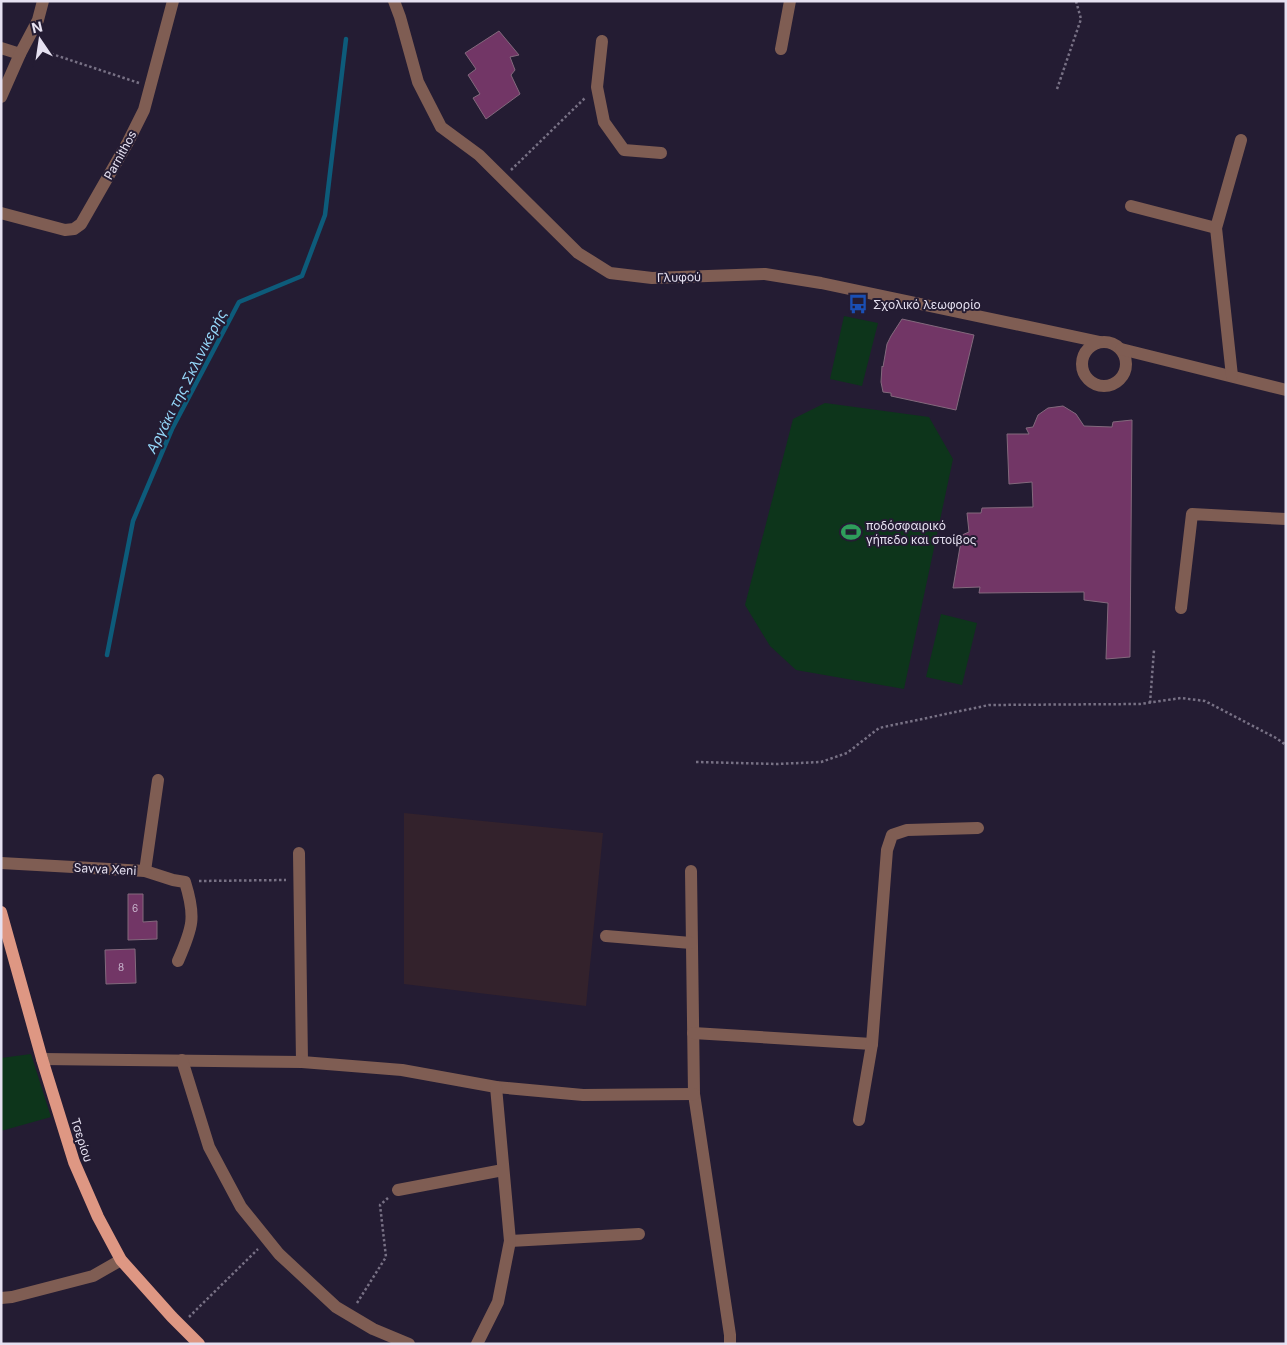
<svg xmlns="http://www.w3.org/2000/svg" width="1287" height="1345" font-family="Inter,sans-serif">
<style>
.industrial{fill:#33222c}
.green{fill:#0d351b}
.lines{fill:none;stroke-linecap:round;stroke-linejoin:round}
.stream{stroke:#0d5b7a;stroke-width:4.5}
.building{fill:#723666;stroke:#83697d}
.path{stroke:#787185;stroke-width:2.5;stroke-dasharray:2.5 2.5;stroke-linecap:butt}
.street{stroke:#7f5d53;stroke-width:12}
.primary{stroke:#de9783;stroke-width:12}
.labels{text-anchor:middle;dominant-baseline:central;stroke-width:4;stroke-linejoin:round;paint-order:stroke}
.number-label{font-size:10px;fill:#c9b6ce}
.street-label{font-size:12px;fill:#e6e1f1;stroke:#241c33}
.poi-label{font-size:12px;fill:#e6e1f1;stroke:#241c33;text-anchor:start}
.water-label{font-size:14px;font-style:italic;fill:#95d7f9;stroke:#241c33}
</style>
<rect width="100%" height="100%" fill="#241c33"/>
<!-- industrial -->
<polygon class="industrial" points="404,813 603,833 586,1006 404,984"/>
<!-- green -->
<g class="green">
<polygon points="844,316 878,323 862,386 830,379"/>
<polygon points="825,403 929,417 953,459 904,689 796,670 770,646 745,605 793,419"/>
<polygon points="941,614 977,623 962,685 926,677"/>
<polygon points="31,1054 51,1117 1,1131 1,1058"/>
</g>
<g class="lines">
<!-- stream -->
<polyline class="stream" points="107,655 133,521 172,429 239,302 302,276 325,215 346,39"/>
</g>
<!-- building -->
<g class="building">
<polygon points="499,31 519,55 510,57 515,70 511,75 520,94 486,119 473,98 480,94 468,75 476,69 465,53"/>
<polygon points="902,319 974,335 956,410 891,396 891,393 883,392 881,382 882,366 883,367 887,344 891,336"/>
<polygon points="1063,406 1076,414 1084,426 1112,427 1113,422 1132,420 1130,657 1106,659 1108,603 1084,600 1084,592 979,593 980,587 953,588 962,535 969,532 967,513 981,513 982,508 1033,507 1032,482 1009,484 1007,434 1029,434 1026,428 1033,427 1038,415 1048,408"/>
<polygon points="128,894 143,894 143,922 157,921 157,939 128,940"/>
<polygon points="135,949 136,983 106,984 105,950"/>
</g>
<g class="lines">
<!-- path -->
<g class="path">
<polyline points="37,49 139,83"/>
<polyline points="1057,89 1081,19 1076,1"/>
<polyline points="511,170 586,97"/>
<polyline points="1150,703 1154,650"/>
<polyline points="696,762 777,764 821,762 847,753 879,728 989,705 1140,704 1181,698 1205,701 1276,738 1286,745"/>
<polyline points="199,881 286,880"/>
<polyline points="357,1303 386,1257 380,1205 388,1198"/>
<polyline points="189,1317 258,1249"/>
</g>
<!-- street -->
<g class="street">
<polyline points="394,1 400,17 418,82 441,127 479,155 578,253 610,273 652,278 765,274 821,283 1100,342"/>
<polyline points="602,41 597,87 604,122 624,150 661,153"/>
<polyline points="1,48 20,54"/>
<polyline points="781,49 790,1"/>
<polyline points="1,97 20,54 38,20 43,1"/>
<polyline points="1131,206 1216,228"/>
<polyline points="1,213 65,230 74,229 81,224 128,142 144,110 173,1"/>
<circle cx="1104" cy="364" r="22"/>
<polyline points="1121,349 1286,390"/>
<polyline points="1232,376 1216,228 1241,140"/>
<polyline points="1181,608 1192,514 1286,519"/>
<polyline points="299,853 302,1062"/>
<path d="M 1,863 L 145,871 L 173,880 L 185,882 C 196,917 193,927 178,961"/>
<polyline points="145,871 158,780"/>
<polyline points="691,871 694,1094 730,1335 730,1344"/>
<polyline points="606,936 691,943"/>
<polyline points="693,1033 872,1044"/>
<polyline points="42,1059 302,1062 402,1070 496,1087 583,1095 694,1094"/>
<polyline points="182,1060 209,1147 241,1207 279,1254 336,1307 373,1329 409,1344"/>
<polyline points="859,1120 872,1044 887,850 892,835 907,830 978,828"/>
<polyline points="398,1190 503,1170"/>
<polyline points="510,1241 639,1234"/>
<polyline points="1,1298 12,1297 93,1276 121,1260"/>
<polyline points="477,1344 498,1302 510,1241 496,1087"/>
</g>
<!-- primary -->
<polyline class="primary" points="1,912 42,1059 74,1162 98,1217 121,1260 172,1317 199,1344"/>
</g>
<!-- icons -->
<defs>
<symbol id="bus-bare" viewBox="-9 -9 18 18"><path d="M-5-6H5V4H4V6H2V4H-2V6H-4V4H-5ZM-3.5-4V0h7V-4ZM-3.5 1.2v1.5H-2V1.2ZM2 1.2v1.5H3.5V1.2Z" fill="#1a4fb4" stroke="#241c33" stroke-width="2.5" paint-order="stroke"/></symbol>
<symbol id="stadium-bare" viewBox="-9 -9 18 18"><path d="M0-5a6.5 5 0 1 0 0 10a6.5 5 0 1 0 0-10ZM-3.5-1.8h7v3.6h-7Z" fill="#2e9e5b" stroke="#241c33" stroke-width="2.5" paint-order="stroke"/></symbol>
</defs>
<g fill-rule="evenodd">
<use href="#bus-bare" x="844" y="290" width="28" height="28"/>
<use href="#stadium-bare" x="837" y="518" width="28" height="28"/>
</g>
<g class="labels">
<!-- number labels -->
<g class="number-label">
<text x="135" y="908">6</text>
<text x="121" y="967">8</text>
</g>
<!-- street labels -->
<g class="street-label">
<text transform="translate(120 155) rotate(-61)">Parnithos</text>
<text transform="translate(679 277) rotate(-1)">Γλυφού</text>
<text transform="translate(105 869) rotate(3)">Savva Xeni</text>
<text transform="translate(82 1140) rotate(72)">Τσερίου</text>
</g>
<!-- poi labels -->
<g class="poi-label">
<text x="873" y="304">Σχολικό λεωφορίο</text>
<text x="866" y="525">ποδόσφαιρικό<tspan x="866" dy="14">γήπεδο και στοίβος</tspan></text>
</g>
<!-- water labels -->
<g class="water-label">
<text transform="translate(186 381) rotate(-63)">Αργάκι της Σκλινικερής</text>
</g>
</g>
<!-- border -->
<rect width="1287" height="1345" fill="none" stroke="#e6e1f1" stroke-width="5"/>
<!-- north arrow -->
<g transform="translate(40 40) rotate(347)" stroke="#241c33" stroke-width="4" paint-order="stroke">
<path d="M0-4L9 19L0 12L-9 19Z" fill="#e6e1f1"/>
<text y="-8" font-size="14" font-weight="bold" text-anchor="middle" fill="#e6e1f1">N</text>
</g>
</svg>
